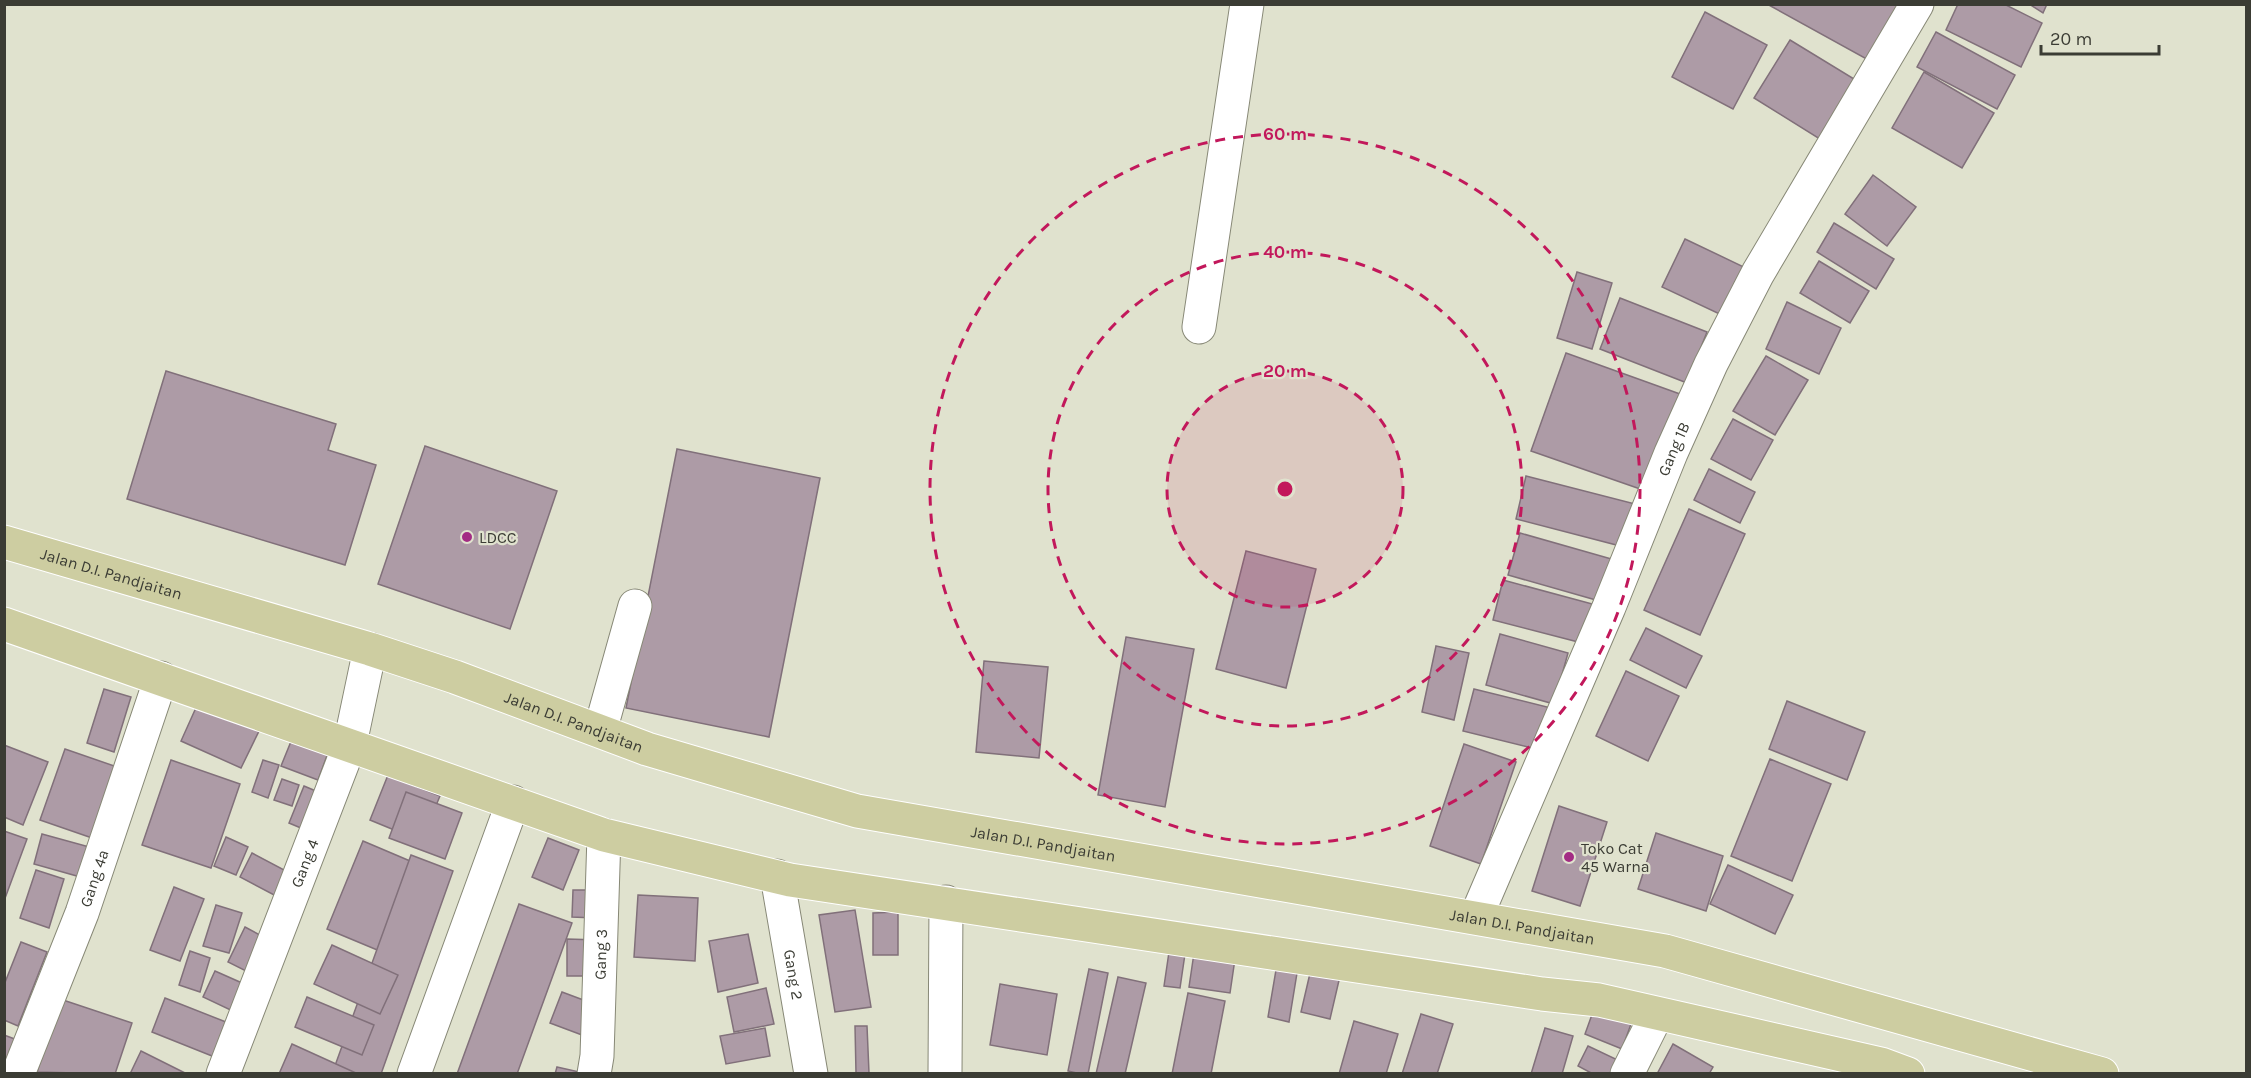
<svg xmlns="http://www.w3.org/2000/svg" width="2251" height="1078" font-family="Karla,sans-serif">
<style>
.building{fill:#ad9ba6;stroke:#81707a;stroke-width:1.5}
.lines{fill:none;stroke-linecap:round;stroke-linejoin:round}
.minor-casing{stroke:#878876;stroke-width:35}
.major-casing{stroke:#fff;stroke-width:35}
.minor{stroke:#fff;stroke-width:33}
.major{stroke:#cdcda1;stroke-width:33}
.ring{fill:none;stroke:#c2185b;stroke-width:3;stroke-dasharray:10 8}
.poi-dot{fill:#a32c84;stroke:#e0e2ce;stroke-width:2}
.labels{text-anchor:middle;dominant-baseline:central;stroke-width:4.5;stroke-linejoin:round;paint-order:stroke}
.street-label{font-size:16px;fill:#3b3c34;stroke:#e0e2ce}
.poi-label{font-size:16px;fill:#3b3c34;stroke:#e0e2ce;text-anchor:start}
.centre{fill:#c2185b;stroke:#e0e2ce;stroke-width:3}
.ring-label{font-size:18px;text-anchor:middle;font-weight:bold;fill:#c2185b;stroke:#e0e2ce;stroke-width:4.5;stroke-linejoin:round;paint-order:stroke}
</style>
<rect width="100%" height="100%" fill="#e0e2ce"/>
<!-- building -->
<g class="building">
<polygon points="1767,4 1904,4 1872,62"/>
<polygon points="1958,4 2004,4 2042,23 2021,67 1946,30"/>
<polygon points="2029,4 2047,4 2043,13"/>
<polygon points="1705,12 1767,45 1733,109 1672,77"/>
<polygon points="1936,32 2015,75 1997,109 1917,67"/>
<polygon points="1790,40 1859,82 1823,141 1754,98"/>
<polygon points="1924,72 1994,113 1962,168 1892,128"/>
<polygon points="1873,175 1916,207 1887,246 1845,214"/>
<polygon points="1834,223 1894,259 1876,289 1817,252"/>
<polygon points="1685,239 1748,269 1726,317 1662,287"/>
<polygon points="1819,261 1869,291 1850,323 1800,293"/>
<polygon points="1577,272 1612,283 1592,349 1557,338"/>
<polygon points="1620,298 1707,332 1687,383 1600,349"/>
<polygon points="1787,302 1841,328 1819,374 1766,349"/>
<polygon points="1566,353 1680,394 1646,491 1531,451"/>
<polygon points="1766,356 1808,380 1775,435 1733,411"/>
<polygon points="166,371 336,424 328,450 376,465 345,565 127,499"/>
<polygon points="1733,419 1773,440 1751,480 1711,459"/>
<polygon points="425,446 557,491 510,629 378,584"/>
<polygon points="677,449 820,478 769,737 626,708"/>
<polygon points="1709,469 1755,492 1740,523 1694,500"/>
<polygon points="1526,476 1639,505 1628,548 1516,519"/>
<polygon points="1689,509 1745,534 1700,635 1644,610"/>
<polygon points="1520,533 1615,560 1603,602 1508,575"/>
<polygon points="1246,551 1316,569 1286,688 1216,669"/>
<polygon points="1503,580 1596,605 1586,644 1493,620"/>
<polygon points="1646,628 1702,656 1686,688 1630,660"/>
<polygon points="1500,634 1568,653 1554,704 1486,685"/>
<polygon points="1126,637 1194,649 1165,807 1098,795"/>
<polygon points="1436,646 1469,653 1454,720 1422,712"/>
<polygon points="984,661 1048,667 1039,758 976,752"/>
<polygon points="1626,671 1679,696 1648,761 1596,736"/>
<polygon points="104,689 131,697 114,752 87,743"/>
<polygon points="1474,689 1551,708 1540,750 1463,731"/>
<polygon points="199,701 260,729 241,768 181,741"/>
<polygon points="1787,701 1865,732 1847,780 1769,749"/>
<polygon points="292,739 328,753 318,780 281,766"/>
<polygon points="1464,744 1516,762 1481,864 1430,846"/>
<polygon points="4,745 48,762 23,825 4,817"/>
<polygon points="65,749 120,768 95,839 40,820"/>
<polygon points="1770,759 1831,784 1792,881 1731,856"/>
<polygon points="171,760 240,784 211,868 142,845"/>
<polygon points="263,760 279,765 268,798 252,792"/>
<polygon points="388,775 440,796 421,841 370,820"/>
<polygon points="282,779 299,785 292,806 274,800"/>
<polygon points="304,786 323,794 308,831 289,823"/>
<polygon points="406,792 462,813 445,859 389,838"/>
<polygon points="1559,806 1607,822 1580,906 1532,891"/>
<polygon points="4,831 27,839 4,901"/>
<polygon points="1656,833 1723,856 1706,911 1638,889"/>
<polygon points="42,834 93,848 84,878 34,864"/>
<polygon points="226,837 248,847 236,875 214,866"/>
<polygon points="548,838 579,850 563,890 532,877"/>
<polygon points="363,841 443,875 406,962 327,929"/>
<polygon points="252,853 288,872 276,896 240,877"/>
<polygon points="411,855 453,871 381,1074 332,1074"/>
<polygon points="1728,865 1793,895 1775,934 1710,904"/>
<polygon points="36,870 64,879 49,928 20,918"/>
<polygon points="174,887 204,899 180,961 150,950"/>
<polygon points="573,890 596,890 595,918 572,917"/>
<polygon points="638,895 698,898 695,961 634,957"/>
<polygon points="519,904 572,923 517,1074 457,1074"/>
<polygon points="216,905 242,913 229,953 203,946"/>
<polygon points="855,910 871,1007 835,1012 819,915"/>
<polygon points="898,912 898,955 873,955 873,913"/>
<polygon points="245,927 271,941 254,975 228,962"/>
<polygon points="748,934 758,983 718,992 709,941"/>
<polygon points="567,939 598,940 597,976 567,976"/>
<polygon points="21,942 47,952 18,1026 4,1020 4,985"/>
<polygon points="332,945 398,975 380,1014 314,984"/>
<polygon points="190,951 210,958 200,992 179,985"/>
<polygon points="1169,952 1185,954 1180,988 1164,986"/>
<polygon points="1194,953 1235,959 1230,993 1189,987"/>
<polygon points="1277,964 1298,967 1289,1022 1268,1017"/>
<polygon points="1089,969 1108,973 1088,1074 1081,1074 1068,1071"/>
<polygon points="1311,969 1340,976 1330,1019 1301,1012"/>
<polygon points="215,971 251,987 239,1014 203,997"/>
<polygon points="1118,977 1146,983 1125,1074 1096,1074"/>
<polygon points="1000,984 1057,994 1047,1055 990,1045"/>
<polygon points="766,988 774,1024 734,1032 727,997"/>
<polygon points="562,992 594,1004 582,1035 550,1023"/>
<polygon points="1188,993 1225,1001 1211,1074 1172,1074"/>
<polygon points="307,997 374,1025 362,1055 295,1027"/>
<polygon points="165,998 231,1024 217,1058 152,1032"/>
<polygon points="60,999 132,1023 115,1074 37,1072"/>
<polygon points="1594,1009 1631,1024 1622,1049 1585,1034"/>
<polygon points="1421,1014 1453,1024 1437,1074 1402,1074"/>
<polygon points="1354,1021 1398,1034 1386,1074 1339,1074"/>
<polygon points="855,1026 867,1026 869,1073 856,1073"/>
<polygon points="765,1028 770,1056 726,1064 720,1036"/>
<polygon points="1545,1028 1573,1036 1562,1074 1531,1074"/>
<polygon points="4,1035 20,1041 4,1074"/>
<polygon points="292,1044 356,1073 356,1074 279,1074"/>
<polygon points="1673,1044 1713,1067 1709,1074 1657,1074"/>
<polygon points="1588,1046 1622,1062 1617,1074 1593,1074 1578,1066"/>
<polygon points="141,1051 187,1074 130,1074"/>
<polygon points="557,1067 584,1073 584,1074 555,1074"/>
</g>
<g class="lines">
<defs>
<g id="minor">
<polyline points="1199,327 1247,4"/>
<polyline points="600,731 635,606"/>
<path id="s1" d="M 777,876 L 811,1074"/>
<path id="s2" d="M 1476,917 L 1609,607 L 1671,453 L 1711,364 L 1758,273 L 1917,4"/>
<path id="s3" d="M 18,1074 L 82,913 L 161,678"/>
<path id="s4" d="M 223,1074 L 350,744 L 370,649"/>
<polyline points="414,1074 513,802"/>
<path id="s5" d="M 594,1074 L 597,1056 L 604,835"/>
<polyline points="945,1074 946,902"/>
<polyline points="1627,1074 1657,1014"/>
</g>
<g id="major">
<path id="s6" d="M 4,542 L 370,649 L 455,677 L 647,749 L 857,811 L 1665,951 L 2102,1074"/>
<polyline points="4,624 604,835 790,880 1542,994 1599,1000 1881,1064 1908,1074"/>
</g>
</defs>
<!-- minor casing -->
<use href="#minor" class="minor-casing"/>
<!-- major casing -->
<use href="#major" class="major-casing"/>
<!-- minor -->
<use href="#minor" class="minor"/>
<!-- major -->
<use href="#major" class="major"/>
</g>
<!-- distance rings -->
<circle cx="1285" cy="489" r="118" fill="#c2185b" fill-opacity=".12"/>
<g class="ring">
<circle cx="1285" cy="489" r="118"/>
<circle cx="1285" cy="489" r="237"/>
<circle cx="1285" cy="489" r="355"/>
</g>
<!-- markers -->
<g class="poi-dot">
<circle cx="467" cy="537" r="6"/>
<circle cx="1569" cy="857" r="6"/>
</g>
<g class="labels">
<!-- street labels -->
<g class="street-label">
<text stroke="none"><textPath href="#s2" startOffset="508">Gang 1B</textPath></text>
<text stroke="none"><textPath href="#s6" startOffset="112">Jalan D.I. Pandjaitan</textPath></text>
<text stroke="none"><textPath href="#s6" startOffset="598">Jalan D.I. Pandjaitan</textPath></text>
<text stroke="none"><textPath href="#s6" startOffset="1084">Jalan D.I. Pandjaitan</textPath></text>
<text stroke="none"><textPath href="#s4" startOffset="226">Gang 4</textPath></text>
<text stroke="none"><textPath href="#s3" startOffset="210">Gang 4a</textPath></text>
<text stroke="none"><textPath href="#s6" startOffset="1570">Jalan D.I. Pandjaitan</textPath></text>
<text stroke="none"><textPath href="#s5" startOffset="120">Gang 3</textPath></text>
<text stroke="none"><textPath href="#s1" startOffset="100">Gang 2</textPath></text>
</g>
<!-- poi labels -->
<g class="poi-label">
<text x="479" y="537">LDCC</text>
<text x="1581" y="848">Toko Cat<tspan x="1581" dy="18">45 Warna</tspan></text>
</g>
</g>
<circle cx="1285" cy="489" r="9" class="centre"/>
<g class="ring-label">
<text x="1285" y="140">60 m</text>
<text x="1285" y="258">40 m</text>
<text x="1285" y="377">20 m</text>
</g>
<!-- border -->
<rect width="2251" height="1078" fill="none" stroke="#3b3c34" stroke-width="12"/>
<!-- scale -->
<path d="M2041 45v9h118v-9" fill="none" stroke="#3b3c34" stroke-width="3"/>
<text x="2050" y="45" font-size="18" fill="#3b3c34" stroke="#e0e2ce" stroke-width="4.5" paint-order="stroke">20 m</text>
</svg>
